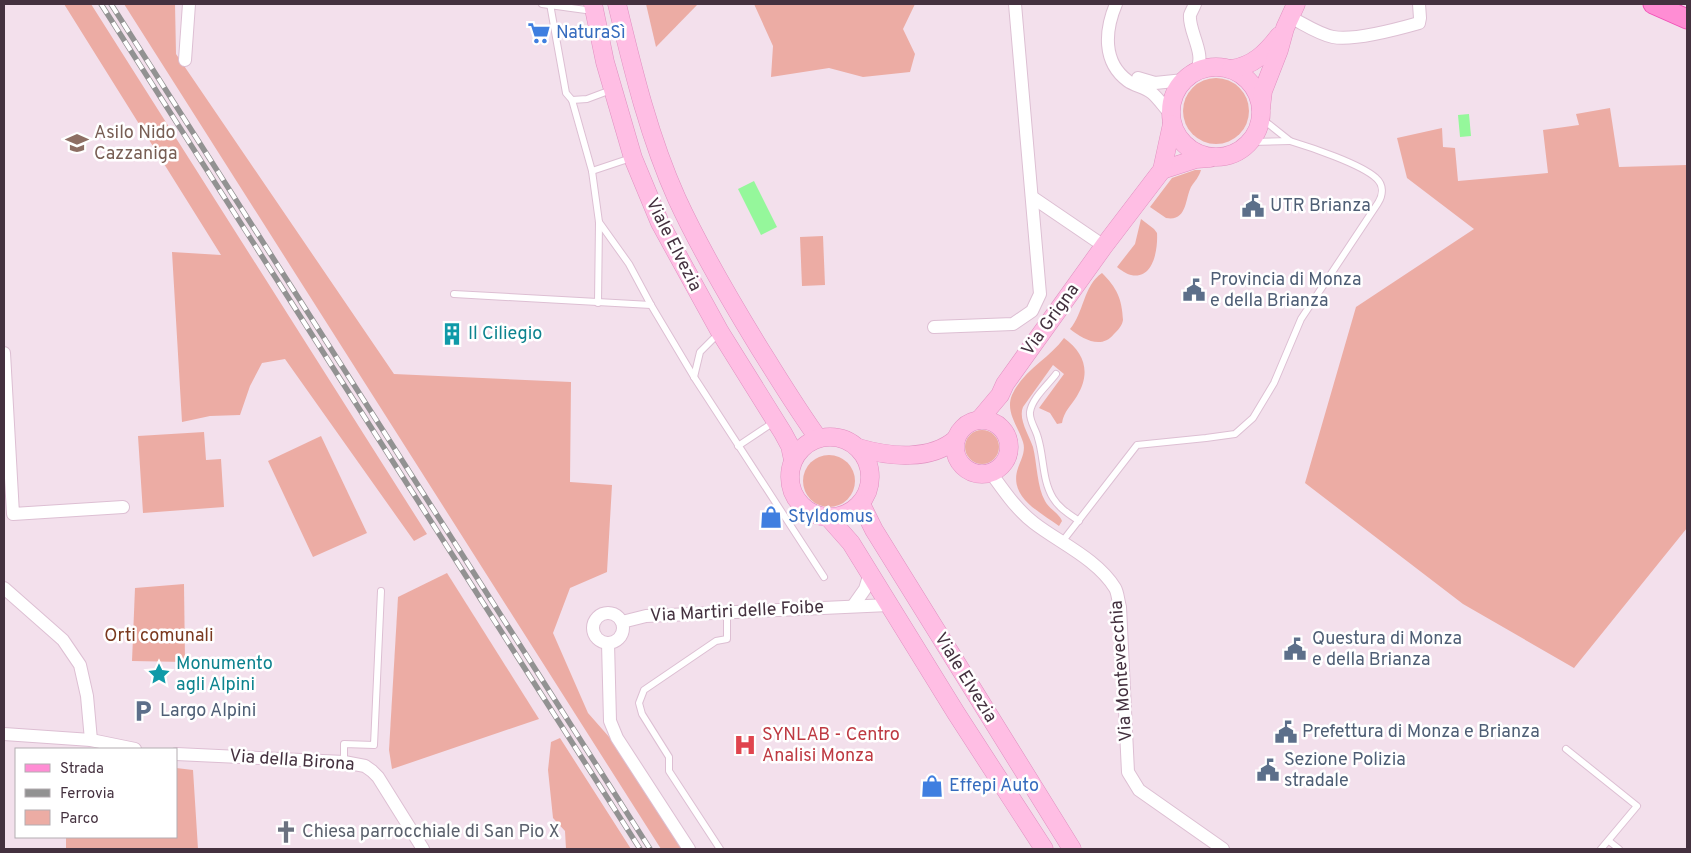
<svg xmlns="http://www.w3.org/2000/svg" width="1691" height="853" font-family="Overpass,sans-serif">
<style>
.green{fill:#ecaca4}
.water{fill:#95f79b}
.lines{fill:none;stroke-linecap:round;stroke-linejoin:round}
.lane-casing{stroke:#ddbfd3;stroke-width:8}
.street-casing{stroke:#ddbfd3;stroke-width:14}
.secondary-casing{stroke:#e190c1;stroke-width:19}
.primary-casing{stroke:#f051b7;stroke-width:21}
.lane{stroke:#fff;stroke-width:6}
.street{stroke:#fff;stroke-width:12}
.secondary{stroke:#ffbee4;stroke-width:18}
.primary{stroke:#ff8dd4;stroke-width:19}
.rail-casing{stroke:#929292;stroke-width:5.5}
.rail{stroke:#fff;stroke-width:4;stroke-dasharray:11;stroke-linecap:butt}
.labels{text-anchor:middle;dominant-baseline:central;stroke-width:5;stroke-linejoin:round;paint-order:stroke}
.shop-label{font-size:18px;fill:#366cbe;stroke:#fff;text-anchor:start}
.education-label{font-size:18px;fill:#785e54;stroke:#fff;text-anchor:start}
.service-label{font-size:18px;fill:#4e5e75;stroke:#fff;text-anchor:start}
.street-label{font-size:18px;fill:#44313f;stroke:#fff}
.culture-label{font-size:18px;fill:#0d838f;stroke:#fff;text-anchor:start}
.park-label{font-size:18px;fill:#7a391f;stroke:#fff}
.health-label{font-size:18px;fill:#be3a42;stroke:#fff;text-anchor:start}
.worship-label{font-size:18px;fill:#5b616d;stroke:#fff;text-anchor:start}
</style>
<rect width="100%" height="100%" fill="#f3e0ec"/>
<!-- green -->
<g class="green">
<polygon points="64,4 91,4 427,534 414,541 285,359 262,363 250,386 240,415 210,416 182,422 172,252 221,255"/>
<polygon points="124,4 175,4 176,54 394,374 571,382 570,482 612,485 607,572 570,588 553,633 588,713 610,738 682,849 661,849"/>
<polygon points="646,4 698,4 656,47"/>
<polygon points="754,4 915,4 903,29 915,54 910,72 863,77 829,68 771,77 773,46"/>
<circle cx="1216" cy="111" r="33"/>
<polygon points="1610,108 1619,167 1686,165 1687,176 1687,528 1574,668 1463,604 1305,483 1356,307 1474,229 1407,178 1397,138 1442,128 1443,147 1455,148 1458,181 1548,173 1543,130 1579,125 1576,114"/>
<path d="M 1195,170 L 1201,170 C 1199,177 1195,181 1191,187 C 1185,199 1187,222 1166,218 L 1150,207 L 1172,178 Z"/>
<path d="M 1141,219 L 1154,229 L 1157,233 C 1158,248 1154,280 1131,275 C 1126,274 1121,270 1117,267 L 1135,244 Z"/>
<polygon points="823,236 825,285 802,286 800,237"/>
<path d="M 1102,273 C 1117,288 1122,299 1123,320 C 1122,326 1118,330 1114,334 C 1101,350 1083,339 1070,329 C 1084,313 1083,286 1102,273 Z"/>
<path d="M 1064,338 C 1085,353 1091,373 1077,396 C 1071,406 1064,411 1062,423 L 1057,424 L 1050,413 L 1039,408 L 1064,374 L 1053,365 L 1023,407 C 1018,419 1029,435 1033,447 C 1037,463 1037,487 1045,501 C 1049,509 1059,513 1062,521 L 1059,526 C 1040,512 1008,497 1018,468 C 1021,460 1026,451 1023,442 C 1018,426 1005,412 1012,395 C 1023,370 1049,359 1064,338 Z"/>
<circle cx="982" cy="447" r="17"/>
<polygon points="204,432 206,460 221,459 224,507 143,513 138,436"/>
<polygon points="321,436 367,533 313,557 268,461"/>
<circle cx="829" cy="481" r="26"/>
<polygon points="447,573 539,719 392,769 389,750 398,597"/>
<polygon points="184,584 185,662 132,661 135,588"/>
<polygon points="560,738 631,849 566,849 565,831 553,818 548,770 551,742"/>
<polygon points="176,768 193,770 198,849 66,849 66,837 176,837"/>
</g>
<!-- water -->
<g class="water">
<polygon points="1469,114 1471,136 1460,137 1458,115"/>
<polygon points="754,181 777,227 761,235 738,189"/>
</g>
<g class="lines">
<defs>
<g id="lane">
<polyline points="542,4 593,11"/>
<polyline points="550,4 566,93 572,100 592,171 599,222 598,303"/>
<polyline points="572,100 587,99 611,90"/>
<polyline points="1250,142 1290,141 1261,118"/>
<polyline points="592,171 631,158"/>
<polyline points="599,222 629,264 651,305 694,377 824,577"/>
<polyline points="454,294 651,305"/>
<path d="M 1056,374 C 1048,385 1032,398 1030,412 C 1029,421 1036,429 1038,438 C 1044,457 1042,480 1053,498 C 1059,508 1069,514 1079,521"/>
<polyline points="694,377 700,352 719,333"/>
<polyline points="738,446 774,422"/>
<path d="M 1062,542 L 1137,445 L 1206,438 L 1235,434 L 1253,418 L 1274,383 L 1301,319 L 1378,203 C 1383,195 1384,185 1376,178 C 1361,164 1310,147 1290,141"/>
<polyline points="1566,749 1637,806 1601,849"/>
<polyline points="344,762 344,744 374,745 381,591"/>
<polyline points="1609,841 1619,849"/>
<polyline points="720,849 669,771 669,757 642,714 639,703 644,690 716,641 727,639 727,612"/>
</g>
<g id="street">
<path d="M 1116,4 C 1105,30 1102,62 1128,81 C 1135,86 1145,87 1152,93 C 1159,99 1164,107 1170,113"/>
<path d="M 1195,4 C 1194,7 1191,12 1190,15 C 1188,31 1207,55 1196,71"/>
<path d="M 1290,17 C 1304,24 1318,34 1333,37 C 1354,41 1398,29 1419,23 L 1420,18 L 1419,4"/>
<polyline points="185,60 189,4"/>
<polyline points="1138,78 1155,83 1184,80"/>
<polyline points="1032,197 1104,246"/>
<polyline points="934,327 1013,324 1032,311 1040,294 1015,4"/>
<polyline points="4,353 13,514 123,507"/>
<path d="M 991,473 C 1004,491 1016,509 1034,523 C 1060,543 1097,559 1115,588 C 1118,593 1118,601 1120,607 L 1128,772 L 1139,790 L 1223,849"/>
<polyline points="4,588 63,640 80,665 87,696 91,740"/>
<polyline points="853,606 865,589 870,573"/>
<circle cx="608" cy="628" r="15"/>
<polyline points="622,622 646,616 889,605"/>
<polyline points="608,643 610,721 617,738 689,849"/>
<polyline points="4,734 91,740 135,749"/>
<polyline points="176,754 344,762 365,766 372,771 378,777 423,849"/>
</g>
<g id="secondary">
<polyline points="593,4 605,62 633,158 660,223 720,332 783,433 790,446 793,460"/>
<path d="M 617,4 C 633,70 649,137 677,199 C 701,251 730,300 760,349 C 779,379 797,409 818,438"/>
<circle cx="1216" cy="112" r="45"/>
<path d="M 1231,69 C 1253,66 1266,53 1279,36"/>
<polyline points="1261,108 1263,91 1279,50 1285,28 1296,4"/>
<polyline points="1162,170 1196,159 1210,158"/>
<circle cx="982" cy="447" r="27"/>
<polyline points="979,420 1000,395 1005,384 1104,246 1162,170 1172,124"/>
<circle cx="830" cy="477" r="40"/>
<path d="M 859,448 C 890,457 931,461 956,439"/>
<polyline points="861,504 874,530 1072,849"/>
<polyline points="828,517 851,543 956,713 1044,849"/>
</g>
<polyline id="primary" points="1653,4 1687,19"/>
</defs>
<!-- lane casing -->
<use href="#lane" class="lane-casing"/>
<!-- street casing -->
<use href="#street" class="street-casing"/>
<!-- secondary casing -->
<use href="#secondary" class="secondary-casing"/>
<!-- primary casing -->
<use href="#primary" class="primary-casing"/>
<!-- lane -->
<use href="#lane" class="lane"/>
<!-- street -->
<use href="#street" class="street"/>
<!-- secondary -->
<use href="#secondary" class="secondary"/>
<!-- primary -->
<use href="#primary" class="primary"/>
<defs>
<g id="rail">
<polyline points="101,4 640,849"/>
<polyline points="111,4 650,849"/>
</g>
</defs>
<!-- rail casing -->
<use href="#rail" class="rail-casing"/>
<!-- rail -->
<use href="#rail" class="rail"/>
</g>
<!-- icons -->
<defs>
<symbol id="supermarket-bare" viewBox="-9 -9 18 18"><path d="M-6-5.5h2.5l.6 2H6L4.5 2H-2.5L-4.4-4H-6ZM-1.5 3.2a1.3 1.3 0 1 0 .1 0ZM3 3.2a1.3 1.3 0 1 0 .1 0Z" fill="#3f7fe0" stroke="#fff" stroke-width="2.5" paint-order="stroke"/></symbol>
<symbol id="school-bare" viewBox="-9 -9 18 18"><path d="M0-5L7-2L0 1L-7-2ZM-4 1L0 2.5L4 1V4Q0 6-4 4Z" fill="#8d6e63" stroke="#fff" stroke-width="2.5" paint-order="stroke"/></symbol>
<symbol id="civic-bare" viewBox="-9 -9 18 18"><path d="M-.6-6.5H3V-4.5H.6V-3L4-1V1h2V6H-6V1h2V-1L-.6-3ZM-1.2 2.5V6h2.4V2.5Z" fill="#5c6f8a" stroke="#fff" stroke-width="2.5" paint-order="stroke"/></symbol>
<symbol id="building-bare" viewBox="-9 -9 18 18"><path d="M-4-6H4V6H1V3H-1V6H-4ZM-2.5-4.3h1.7v1.8h-1.7ZM.8-4.3h1.7v1.8H.8ZM-2.5-1h1.7V.8h-1.7ZM.8-1h1.7V.8H.8Z" fill="#0f9aa8" stroke="#fff" stroke-width="2.5" paint-order="stroke"/></symbol>
<symbol id="shop-bare" viewBox="-9 -9 18 18"><path d="M-5-2.5h2.3a2.7 3.5 0 0 1 5.4 0H5L5.5 6h-11ZM-1.5-2.5h3a1.5 2.3 0 0 0-3 0Z" fill="#3f7fe0" stroke="#fff" stroke-width="2.5" paint-order="stroke"/></symbol>
<symbol id="sight-bare" viewBox="-9 -9 18 18"><path d="M0-6L1.8-2.2L6-1.7L2.9 1.2L3.7 5.4L0 3.3L-3.7 5.4L-2.9 1.2L-6-1.7L-1.8-2.2Z" fill="#0f9aa8" stroke="#fff" stroke-width="2.5" paint-order="stroke"/></symbol>
<symbol id="parking-bare" viewBox="-9 -9 18 18"><path d="M-3.5-5.5H1a3.5 3.5 0 0 1 0 7H-1V5.5H-3.5ZM-1-3.4V-.6H.8a1.4 1.4 0 0 0 0-2.8Z" fill="#5c6f8a" stroke="#fff" stroke-width="2.5" paint-order="stroke"/></symbol>
<symbol id="hospital-bare" viewBox="-9 -9 18 18"><path d="M-5-5h3v3.5h4V-5h3V5h-3V1.5h-4V5h-3Z" fill="#e0444e" stroke="#fff" stroke-width="2.5" paint-order="stroke"/></symbol>
<symbol id="church-bare" viewBox="-9 -9 18 18"><path d="M-1.2-6h2.4v3.5h3.3v2.4h-3.3V6h-2.4V-.1h-3.3v-2.4h3.3Z" fill="#6b7280" stroke="#fff" stroke-width="2.5" paint-order="stroke"/></symbol>
</defs>
<g fill-rule="evenodd">
<use href="#supermarket-bare" x="523" y="17" width="32" height="32"/>
<use href="#school-bare" x="61" y="127" width="32" height="32"/>
<use href="#civic-bare" x="1237" y="190" width="32" height="32"/>
<use href="#civic-bare" x="1178" y="274" width="32" height="32"/>
<use href="#building-bare" x="436" y="318" width="32" height="32"/>
<use href="#shop-bare" x="755" y="501" width="32" height="32"/>
<use href="#civic-bare" x="1279" y="633" width="32" height="32"/>
<use href="#sight-bare" x="143" y="658" width="32" height="32"/>
<use href="#parking-bare" x="127" y="695" width="32" height="32"/>
<use href="#civic-bare" x="1270" y="716" width="32" height="32"/>
<use href="#hospital-bare" x="729" y="729" width="32" height="32"/>
<use href="#civic-bare" x="1252" y="754" width="32" height="32"/>
<use href="#shop-bare" x="916" y="770" width="32" height="32"/>
<use href="#church-bare" x="270" y="816" width="32" height="32"/>
</g>
<g class="labels">
<!-- shop labels -->
<g class="shop-label">
<text x="556" y="33">NaturaSì</text>
<text x="788" y="517">Styldomus</text>
<text x="949" y="786">Effepi Auto</text>
</g>
<!-- education labels -->
<g class="education-label">
<text x="94" y="133">Asilo Nido<tspan x="94" dy="21">Cazzaniga</tspan></text>
</g>
<!-- service labels -->
<g class="service-label">
<text x="1270" y="206">UTR Brianza</text>
<text x="1210" y="280">Provincia di Monza<tspan x="1210" dy="21">e della Brianza</tspan></text>
<text x="1312" y="639">Questura di Monza<tspan x="1312" dy="21">e della Brianza</tspan></text>
<text x="160" y="711">Largo Alpini</text>
<text x="1302" y="732">Prefettura di Monza e Brianza</text>
<text x="1284" y="760">Sezione Polizia<tspan x="1284" dy="21">stradale</tspan></text>
</g>
<!-- street labels -->
<g class="street-label">
<text transform="translate(673 245) rotate(63)">Viale Elvezia</text>
<text transform="translate(1051 320) rotate(-54)">Via Grigna</text>
<text transform="translate(737 612) rotate(-3)">Via Martiri delle Foibe</text>
<text transform="translate(1122 671) rotate(-94)">Via Montevecchia</text>
<text transform="translate(965 678) rotate(58)">Viale Elvezia</text>
<text transform="translate(292 761) rotate(4)">Via della Birona</text>
</g>
<!-- culture labels -->
<g class="culture-label">
<text x="468" y="334">Il Ciliegio</text>
<text x="176" y="664">Monumento<tspan x="176" dy="21">agli Alpini</tspan></text>
</g>
<!-- park labels -->
<g class="park-label">
<text x="159" y="636">Orti comunali</text>
</g>
<!-- health labels -->
<g class="health-label">
<text x="762" y="735">SYNLAB - Centro<tspan x="762" dy="21">Analisi Monza</tspan></text>
</g>
<!-- worship labels -->
<g class="worship-label">
<text x="302" y="832">Chiesa parrocchiale di San Pio X</text>
</g>
</g>
<!-- border -->
<rect width="1691" height="853" fill="none" stroke="#44313f" stroke-width="10"/>
<!-- legend -->
<rect x="15" y="748" width="162" height="90" fill="#ffffff" stroke="#b4adb2"/>
<rect x="25" y="764" width="25" height="8" fill="#ff8dd4" stroke="#b4adb2"/>
<text x="60" y="773" font-size="15" fill="#44313f">Strada</text>
<rect x="25" y="789" width="25" height="8" fill="#929292" stroke="#b4adb2"/>
<text x="60" y="798" font-size="15" fill="#44313f">Ferrovia</text>
<rect x="25" y="810" width="25" height="15" fill="#ecaca4" stroke="#b4adb2"/>
<text x="60" y="823" font-size="15" fill="#44313f">Parco</text>
</svg>
